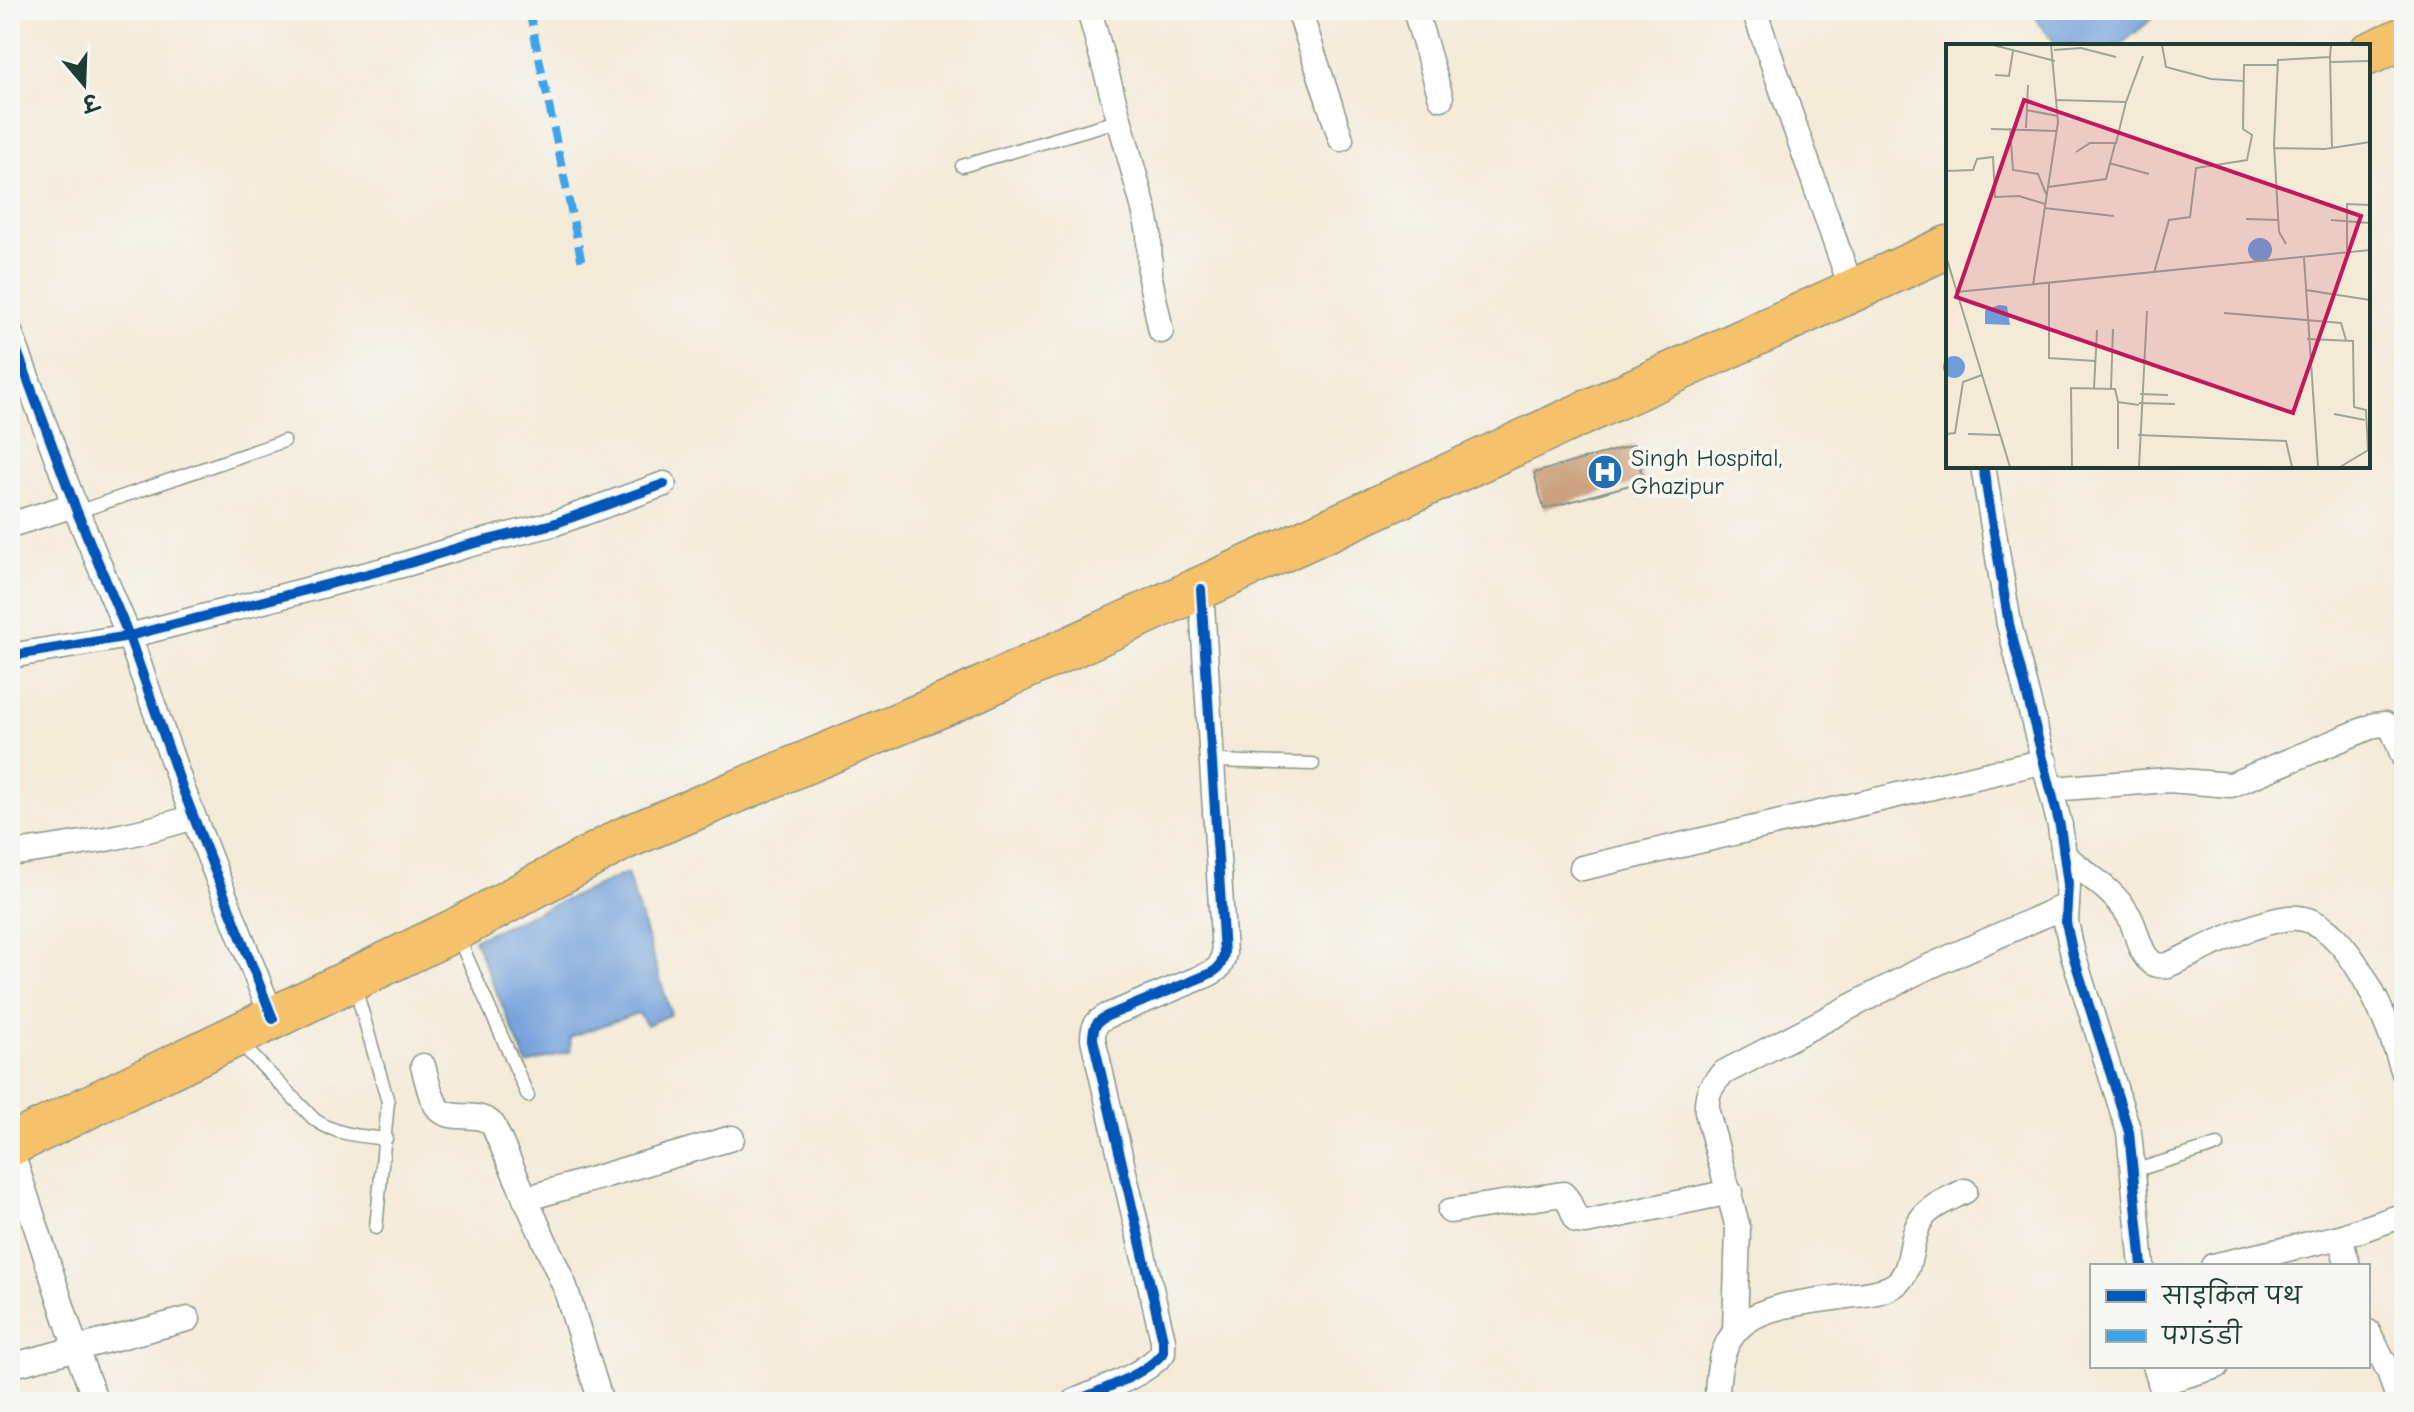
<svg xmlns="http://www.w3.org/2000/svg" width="2414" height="1412" font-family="'Comic Neue','Playpen Sans Deva',sans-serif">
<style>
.water{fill:#6f9fd9;stroke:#476e86;stroke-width:2}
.building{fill:#cba27f}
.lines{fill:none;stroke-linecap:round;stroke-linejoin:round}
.lane-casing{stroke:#8a9486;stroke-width:15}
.street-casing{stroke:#8a9486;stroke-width:27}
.highway-casing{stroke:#8a9486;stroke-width:45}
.lane{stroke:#fff;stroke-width:12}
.street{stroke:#fff;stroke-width:24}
.highway{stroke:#f5c16b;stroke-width:42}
.quiet{stroke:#3da4eb;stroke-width:8;stroke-dasharray:16 8;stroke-linecap:butt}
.cycleway-casing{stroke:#f6f6f2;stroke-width:15}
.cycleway{stroke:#0057b8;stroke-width:10}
.labels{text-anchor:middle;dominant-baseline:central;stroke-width:7;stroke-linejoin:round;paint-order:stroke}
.poi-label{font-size:24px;fill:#1f3d34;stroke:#f6f6f2;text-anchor:start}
.inset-road{fill:none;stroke:#9fa596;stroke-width:2}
.view{fill:#c2185b;fill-opacity:0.15;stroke:#c2185b;stroke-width:4}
.inset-edge{fill:none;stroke:#1f3d34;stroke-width:4}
</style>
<rect width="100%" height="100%" fill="#f6f6f2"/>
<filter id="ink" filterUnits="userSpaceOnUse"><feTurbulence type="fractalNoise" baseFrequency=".0125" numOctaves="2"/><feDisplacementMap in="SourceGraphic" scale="16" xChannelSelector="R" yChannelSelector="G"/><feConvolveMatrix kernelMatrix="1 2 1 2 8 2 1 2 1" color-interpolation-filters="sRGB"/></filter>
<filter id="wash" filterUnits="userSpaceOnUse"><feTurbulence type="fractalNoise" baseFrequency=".006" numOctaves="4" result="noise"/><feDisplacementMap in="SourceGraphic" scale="32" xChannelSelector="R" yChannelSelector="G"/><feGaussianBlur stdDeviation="1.8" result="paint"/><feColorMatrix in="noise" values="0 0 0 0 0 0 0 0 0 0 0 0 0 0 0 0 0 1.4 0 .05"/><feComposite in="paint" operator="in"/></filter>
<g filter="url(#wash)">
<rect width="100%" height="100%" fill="#f4ead8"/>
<!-- water -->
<g class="water">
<polygon points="2034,10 2163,10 2120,45 2058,46 2039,24"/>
<polygon points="627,873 671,1014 647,1025 638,1013 570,1037 571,1051 527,1064 474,939"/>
</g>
<g id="blocks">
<!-- building -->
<polygon class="building" points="1634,445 1644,481 1544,509 1534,473"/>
</g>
</g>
<g filter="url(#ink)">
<use href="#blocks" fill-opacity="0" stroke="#8a9486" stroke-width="2"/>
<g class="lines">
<defs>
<g id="lane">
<polyline points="962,166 1120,120"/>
<polyline points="77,512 284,441"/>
<polyline points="1213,761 1313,764"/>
<polyline points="458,937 528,1096"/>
<polyline points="355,987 388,1102 376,1228"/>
<path d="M 239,1042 L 315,1120 C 337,1135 361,1136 386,1139"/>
<polyline points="2133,1171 2218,1145"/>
</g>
<g id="street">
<polyline points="1089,10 1144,209 1149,233 1150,278 1161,331"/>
<polyline points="1299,10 1341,139"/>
<polyline points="1415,10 1441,98"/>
<polyline points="1754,10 1852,290"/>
<polyline points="10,332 77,512 129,636 183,790 273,1019"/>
<polyline points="1983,466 2009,624 2060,826 2068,884 2066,922 2073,955 2129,1132 2142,1266"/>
<polyline points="10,525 74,505"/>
<polyline points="10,656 129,636 406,564 464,546 553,524 664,484"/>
<polyline points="2051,789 2168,780 2231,785 2375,725 2385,724 2393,730 2404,758"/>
<path d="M 10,854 C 72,845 133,837 193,817"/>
<path d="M 2065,856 C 2086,874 2115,891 2129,916 C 2137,929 2138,951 2150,961 C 2155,966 2161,966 2168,965 C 2202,950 2253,922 2289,918 C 2348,912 2390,1028 2404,1073"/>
<polyline points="1582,868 2045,761"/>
<path d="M 423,1066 C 427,1079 430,1099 439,1109 C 452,1123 478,1109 493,1125 L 565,1287 L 601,1402"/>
<polyline points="10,1147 76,1349 96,1402"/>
<polyline points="525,1199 732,1138"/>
<polyline points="1450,1211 1563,1194 1568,1200 1577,1221 1586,1222 1730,1192"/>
<polyline points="2340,1237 2348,1266"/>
<polyline points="2213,1266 2340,1237 2404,1215"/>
<path d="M 1735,1331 L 1738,1228 L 1707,1112 C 1706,1094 1710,1086 1723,1073 L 1917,972 L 2067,905"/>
<polyline points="2368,1332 2389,1371 2399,1402"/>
<polyline points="10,1366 188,1319"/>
<polyline points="2155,1366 2167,1402"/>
<polyline points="2160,1383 2217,1366"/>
<path d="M 1073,1402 C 1102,1389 1142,1377 1163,1353 L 1163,1340 L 1093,1039 C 1093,1026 1096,1022 1107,1016 L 1207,975 C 1218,970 1222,966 1224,953 L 1201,589"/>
<path d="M 1717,1402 C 1716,1305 1770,1308 1848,1296 C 1863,1294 1884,1293 1896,1284 C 1915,1269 1908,1235 1923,1217 C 1933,1204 1952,1198 1965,1191"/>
</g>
<g id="highway">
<polyline points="2368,54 2404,38"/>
<polyline points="10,1145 455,930 623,839 953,701 1948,247"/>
</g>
</defs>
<!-- lane casing -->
<use href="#lane" class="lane-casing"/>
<!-- street casing -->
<use href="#street" class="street-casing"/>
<!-- highway casing -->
<use href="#highway" class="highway-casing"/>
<!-- lane -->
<use href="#lane" class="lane"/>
<!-- street -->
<use href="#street" class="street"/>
<!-- highway -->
<use href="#highway" class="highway"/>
<!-- quiet -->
<polyline class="quiet" points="529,10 582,263"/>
<defs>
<g id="cycleway">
<polyline points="10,332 77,512 129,636 183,790 273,1019"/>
<polyline points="1983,466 2009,624 2060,826 2068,884 2066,922 2073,955 2129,1132 2142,1266"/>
<polyline points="10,656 129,636 406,564 464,546 553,524 664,484"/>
<path d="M 1073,1402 C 1102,1389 1142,1377 1163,1353 L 1163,1340 L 1093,1039 C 1093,1026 1096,1022 1107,1016 L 1207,975 C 1218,970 1222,966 1224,953 L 1201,589"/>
</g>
</defs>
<!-- cycleway casing -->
<use href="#cycleway" class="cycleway-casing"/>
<!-- cycleway -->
<use href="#cycleway" class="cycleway"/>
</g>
</g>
<!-- icons -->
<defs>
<symbol id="hospital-disc" viewBox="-11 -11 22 22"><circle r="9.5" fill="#1f6fb2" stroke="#f6f6f2"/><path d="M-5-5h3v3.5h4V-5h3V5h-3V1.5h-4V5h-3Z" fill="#fff"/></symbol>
</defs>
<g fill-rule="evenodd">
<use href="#hospital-disc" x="1585" y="452" width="40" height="40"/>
</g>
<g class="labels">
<!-- poi labels -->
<g class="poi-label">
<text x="1631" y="458">Singh Hospital,<tspan x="1631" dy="28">Ghazipur</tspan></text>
</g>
</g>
<!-- overview -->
<g transform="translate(1946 44)">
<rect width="424" height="424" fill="#f4ead8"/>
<path d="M302 206a12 12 0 1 1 24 0a12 12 0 1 1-24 0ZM 53,261 L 61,262 L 64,281 L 39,280 L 39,266 ZM-3 323a11 11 0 1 1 22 0a11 11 0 1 1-22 0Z" fill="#6f9fd9"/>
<path class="inset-road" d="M 47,1 L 109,17M 216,1 L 220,23 L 265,35 L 297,37M 108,6 L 135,4 L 170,13M 384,13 L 386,104M 385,18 L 424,17M 49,31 L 63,32 L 67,7M 111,56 L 180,58 L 197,12M 80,66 L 112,72M 64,84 L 67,126 L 92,130 L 100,150M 80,84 L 82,41M 45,85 L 110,87M 329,104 L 379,105 L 424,98M 130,108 L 144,99 L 170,99 L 180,58M 163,119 L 203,130M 0,127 L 27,126 L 31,115 L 47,113 L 49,153 L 73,152 L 99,160M 102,143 L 160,135 L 169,100M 98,164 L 168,172M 300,175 L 332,176M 385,176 L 424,179M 340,200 L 333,188 L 328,100 L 332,16 L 384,13 L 385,1M 401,209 L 401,160 L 424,161M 0,212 L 64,423M 358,214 L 372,423M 208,229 L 223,176 L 244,173 L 250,124 L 301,116 L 306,91 L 297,85 L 298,21 L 332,21M 103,239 L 103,314 L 149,317M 87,241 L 112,78 L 105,1M 360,246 L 424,256M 11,248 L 424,206M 278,269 L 395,279 L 400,296M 361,295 L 407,297 L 408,363 L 420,366 L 422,407M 148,344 L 151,286M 165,344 L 167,285M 194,350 L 222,351M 193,359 L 229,360M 388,370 L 419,376M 0,390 L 9,389 L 17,338 L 36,331M 22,390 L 54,391M 192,391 L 340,397 L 346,423M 172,405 L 172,358M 126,423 L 125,344 L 169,345 L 172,358 L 193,361M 193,423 L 201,267M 394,423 L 424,405"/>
<path class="view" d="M 78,56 L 415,172 L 347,369 L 10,253 Z"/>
<rect width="424" height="424" class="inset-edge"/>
</g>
<!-- margin -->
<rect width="2414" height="1412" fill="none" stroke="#f6f6f2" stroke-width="40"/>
<!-- legend -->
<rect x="2090" y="1264" width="280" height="104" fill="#f6f6f2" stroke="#a0aca6" stroke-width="2"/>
<rect x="2106" y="1290" width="40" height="12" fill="#0057b8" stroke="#a0aca6" stroke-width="2"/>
<text x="2162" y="1304" font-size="24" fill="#1f3d34">साइकिल पथ</text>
<rect x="2106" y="1330" width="40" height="12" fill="#3da4eb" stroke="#a0aca6" stroke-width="2"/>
<text x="2162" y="1344" font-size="24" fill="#1f3d34">पगडंडी</text>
<!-- north arrow -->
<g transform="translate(84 84) rotate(161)" stroke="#f6f6f2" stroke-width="6" paint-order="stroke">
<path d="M0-6L14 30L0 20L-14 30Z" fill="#1f3d34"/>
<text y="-12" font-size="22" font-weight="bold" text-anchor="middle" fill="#1f3d34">उ</text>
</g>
</svg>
